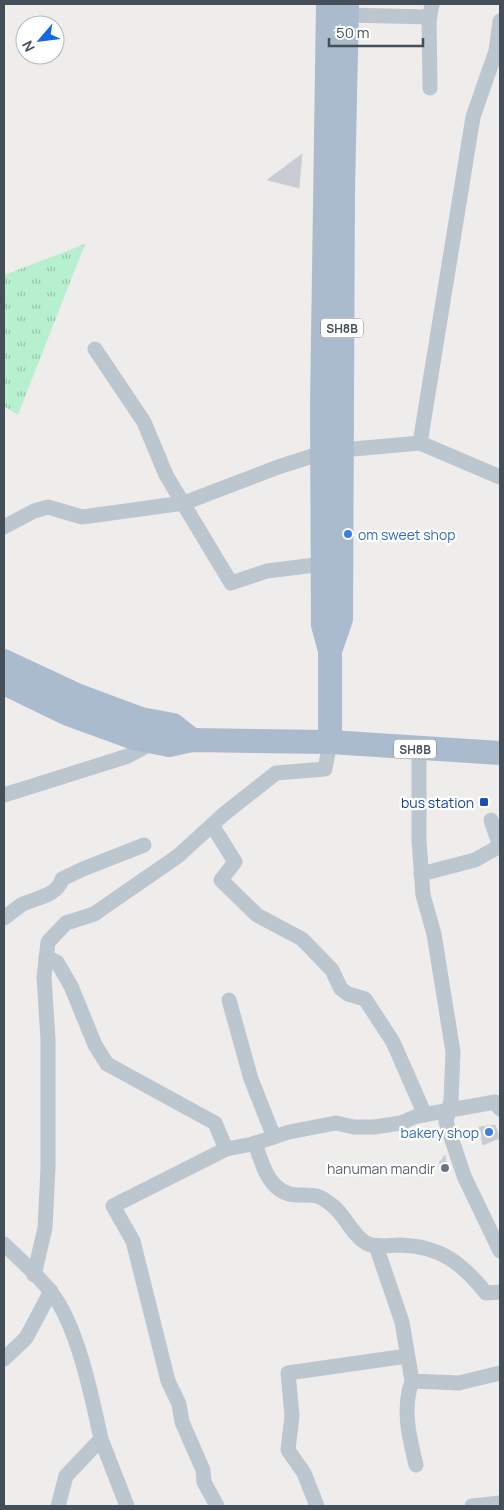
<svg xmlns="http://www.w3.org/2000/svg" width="504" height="1510" font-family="Manrope,sans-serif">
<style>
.park{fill:url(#park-tufts)}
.building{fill:#c8cbd1;stroke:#d0d2d8}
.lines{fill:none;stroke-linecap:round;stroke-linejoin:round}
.street{stroke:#bcc6cf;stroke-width:15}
.primary{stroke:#aabbcd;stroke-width:24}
.shop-dot{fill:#3f7fe0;stroke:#fff;stroke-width:2}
.transit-dot{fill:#1a4fb4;stroke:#fff;stroke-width:2}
.worship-dot{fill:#6b7280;stroke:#fff;stroke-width:2}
.labels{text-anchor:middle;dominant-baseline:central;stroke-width:4.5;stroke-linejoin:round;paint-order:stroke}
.shield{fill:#fff;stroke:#7c848c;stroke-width:1}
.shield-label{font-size:12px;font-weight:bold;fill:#444f5a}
.shop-label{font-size:14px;fill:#366cbe;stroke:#fff;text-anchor:start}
.transit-label{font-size:14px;fill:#164399;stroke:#fff;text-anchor:end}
.worship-label{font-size:14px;fill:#5b616d;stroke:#fff;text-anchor:end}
</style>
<defs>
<pattern id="park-tufts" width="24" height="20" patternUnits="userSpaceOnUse" patternTransform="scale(1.25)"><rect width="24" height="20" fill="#b7f0ce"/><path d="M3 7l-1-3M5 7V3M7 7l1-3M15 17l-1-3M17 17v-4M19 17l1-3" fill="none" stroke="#96c5aa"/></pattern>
</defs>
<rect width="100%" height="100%" fill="#efecec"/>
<!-- park -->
<polygon class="park" points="85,244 18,415 4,406 4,275"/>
<!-- building -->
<g class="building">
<polygon points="302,154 299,188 267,180"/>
<polygon points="495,1125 500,1138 483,1145 479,1127"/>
<polygon points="431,1128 425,1139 419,1130"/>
<polygon points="445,1155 448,1173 439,1163"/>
</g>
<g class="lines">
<!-- street -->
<g class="street">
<polyline points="347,15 430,17"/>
<polyline points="430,88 429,20 432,4"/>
<polyline points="95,349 144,422 166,475 231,583 267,571 323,564"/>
<polyline points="420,443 473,117 496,51 500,21"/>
<polyline points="342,450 420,443 500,477"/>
<polyline points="4,527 34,511 48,507 82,517 184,503 278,467 322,453"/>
<polyline points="419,749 419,840 423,895 434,934 453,1052 451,1100 446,1122 464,1176 500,1251"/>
<polyline points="4,795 128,756 154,742"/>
<polyline points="491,820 500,846"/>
<polyline points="212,825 235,862 221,880 257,915 302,939 332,970 341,989 348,994 365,999 393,1042 425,1115"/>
<polyline points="421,874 475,860 500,846"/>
<path d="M 4,918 C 10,914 16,908 23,904 C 37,898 58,895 62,879 L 83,869 L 144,845"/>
<polyline points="46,957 57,962 71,986 95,1045 107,1064 215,1123 226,1149"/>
<polyline points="229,1000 251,1079 274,1137"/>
<path d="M 255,1143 C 262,1165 270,1195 298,1195 C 315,1195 319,1194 333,1206 C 345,1215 352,1235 366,1243 C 376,1248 389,1245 400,1245 C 440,1246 462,1263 486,1293 L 500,1292"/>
<path d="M 4,1244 C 19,1259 37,1274 50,1291 C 77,1323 92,1397 101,1439 L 66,1476 L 58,1506"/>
<polyline points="376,1246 402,1322 412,1381 459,1383 500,1373"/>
<polyline points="34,1275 45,1228 48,1167 48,1039 44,977 48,942 66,923 94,914 178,856 224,814 276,773 325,769 330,742"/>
<polyline points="4,1359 26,1338 51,1291"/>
<path d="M 412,1381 C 402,1409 409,1436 416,1465"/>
<polyline points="101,1439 127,1506"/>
<polyline points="217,1506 204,1482 203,1470 182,1422 179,1404 168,1381 133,1241 113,1206 226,1149 253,1144 289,1132 336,1123 354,1127 374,1127 401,1123 417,1116 495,1102 500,1109"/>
<polyline points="317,1506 304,1473 288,1450 292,1416 288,1373 407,1356"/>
<polyline points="472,1506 500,1503"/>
</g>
<!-- primary -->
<g class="primary">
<polyline points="328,4 322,407 323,625 330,651 330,742"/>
<polyline points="330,651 341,619 343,191 347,4"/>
<polyline points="4,661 79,696 141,719 173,725 192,740"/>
<polyline points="4,683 68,714 134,738 169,745 192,740 330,742 500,753"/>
</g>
</g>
<!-- markers -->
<g class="shop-dot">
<circle cx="348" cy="534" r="5"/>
<circle cx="489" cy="1132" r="5"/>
</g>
<rect class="transit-dot" x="479" y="797" width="10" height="10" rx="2.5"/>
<circle class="worship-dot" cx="445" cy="1168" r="5"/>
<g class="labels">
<!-- shield labels -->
<g class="shield">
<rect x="321" y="318.5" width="42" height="19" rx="4"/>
<rect x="394" y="739.5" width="42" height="19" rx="4"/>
</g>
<g class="shield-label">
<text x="342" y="328">SH8B</text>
<text x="415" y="749">SH8B</text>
</g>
<!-- shop labels -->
<g class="shop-label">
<text x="358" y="534">om sweet shop</text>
<text x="479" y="1132" text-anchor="end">bakery shop</text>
</g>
<!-- transit labels -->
<g class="transit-label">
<text x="474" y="802">bus station</text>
</g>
<!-- worship labels -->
<g class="worship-label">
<text x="435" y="1168">hanuman mandir</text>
</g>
</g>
<!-- border -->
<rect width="504" height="1510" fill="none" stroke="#444f5a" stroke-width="10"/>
<!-- north arrow -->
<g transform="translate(40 40) rotate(242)"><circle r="24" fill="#ffffff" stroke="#b4b9bd"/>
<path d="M0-4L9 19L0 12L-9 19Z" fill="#1269e3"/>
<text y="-8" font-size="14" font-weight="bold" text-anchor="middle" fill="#444f5a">N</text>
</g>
<!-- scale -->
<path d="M329 38v8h94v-8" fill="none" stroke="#444f5a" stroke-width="2.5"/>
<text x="336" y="38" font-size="15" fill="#444f5a" stroke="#ffffff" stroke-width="4" paint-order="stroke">50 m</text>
</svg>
